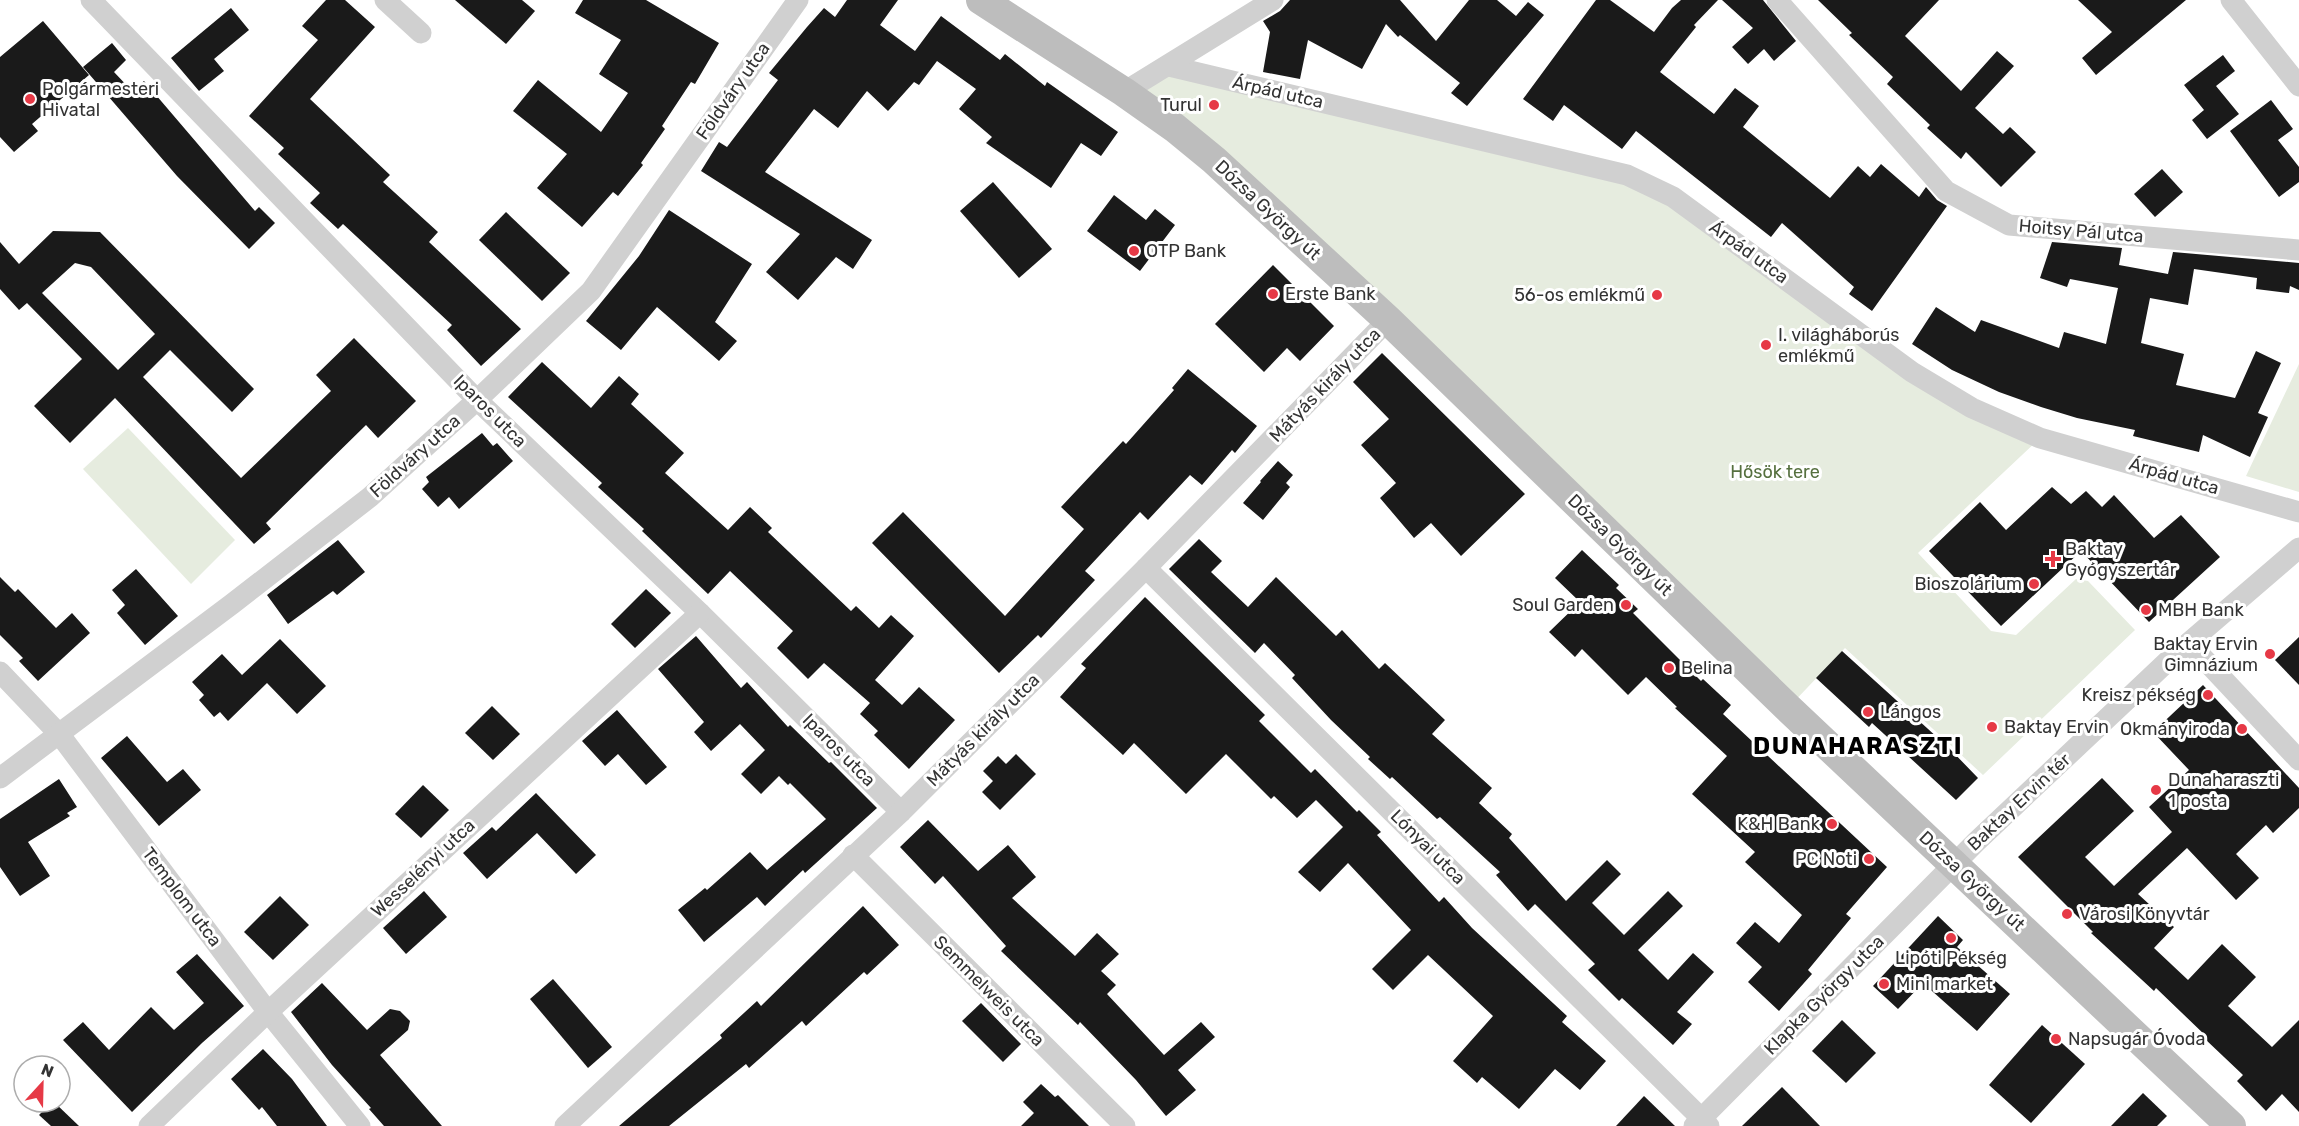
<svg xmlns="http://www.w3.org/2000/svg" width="2299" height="1126" font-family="Rubik,sans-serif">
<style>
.green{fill:#e6ecdf}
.building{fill:#1a1a1a;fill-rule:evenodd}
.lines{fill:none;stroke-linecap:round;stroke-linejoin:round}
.street{stroke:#d0d0d0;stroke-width:21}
.secondary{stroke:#bdbdbd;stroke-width:30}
.poi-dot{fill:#e63946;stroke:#fff;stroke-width:2}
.labels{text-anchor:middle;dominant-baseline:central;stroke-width:6;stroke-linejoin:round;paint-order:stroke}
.poi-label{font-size:18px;fill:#333;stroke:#fff;text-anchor:start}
.street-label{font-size:18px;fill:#333;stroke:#fff}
.park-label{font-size:18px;fill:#56703f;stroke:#fff}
.district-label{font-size:24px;font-weight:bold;letter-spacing:1.5px;fill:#000;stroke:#fff}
</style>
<rect width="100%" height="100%" fill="#fff"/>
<!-- green -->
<g class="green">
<polygon points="1158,73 1627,175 1912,372 2040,438 1918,553 1991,631 2016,635 2076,579 2088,581 2135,630 1983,775 1845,648 1788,708 1124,92"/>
<polygon points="2299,364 2299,492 2246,476"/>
<polygon points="128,428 235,540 191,584 83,469"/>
</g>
<!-- building -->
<g class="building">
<polygon points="326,0 345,0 375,27 310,99 390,175 383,182 438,232 429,242 521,329 481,366 447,330 452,325 343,224 338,229 310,203 320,193 278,154 284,148 249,116 318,40 302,26"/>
<polygon points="455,0 522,0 535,11 506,44"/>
<polygon points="583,0 646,0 719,43 695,84 691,82 662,126 665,129 641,163 643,165 618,196 613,192 582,227 537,188 567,154 513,111 538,80 601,132 628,93 599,74 621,40 575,13"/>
<polygon points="847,0 898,0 880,25 915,51 941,16 1000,60 1005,54 1045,86 1047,82 1118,132 1101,156 1081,143 1051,188 986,143 992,137 959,109 976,89 937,61 919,85 914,82 888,111 867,91 838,128 814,109 765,172 872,240 853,269 836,257 798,300 766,272 800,234 701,171 719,142 727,147 778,80 769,73 807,27 824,8 835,17"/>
<polygon points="1290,0 1400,0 1436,41 1469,0 1497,0 1516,16 1528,2 1544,15 1467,106 1451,93 1460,83 1400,35 1398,37 1386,24 1362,69 1308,40 1300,79 1263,72 1270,32 1263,21 1280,11"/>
<polygon points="1596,0 1610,0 1654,32 1672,8 1681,0 1718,0 1694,25 1696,27 1660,72 1714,114 1735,88 1759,106 1743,127 1830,198 1858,166 1870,177 1881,164 1919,197 1926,187 1937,200 1947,206 1872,311 1849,294 1854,287 1782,223 1771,237 1636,131 1622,149 1564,105 1553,121 1523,99"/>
<polygon points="1722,0 1763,0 1796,41 1774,61 1764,49 1748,64 1732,47 1753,28"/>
<polygon points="1818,0 1939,0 1905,36 1961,91 1997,51 2014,66 1975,108 2003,134 2010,127 2036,152 2001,187 1966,152 1961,159 1927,128 1930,125 1887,84 1893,77 1849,35 1852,33"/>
<polygon points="2078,0 2186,0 2096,75 2082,58 2112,32"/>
<polygon points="231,8 249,30 214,59 224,71 199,91 171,58"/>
<polygon points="43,21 89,75 32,124 38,131 14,152 0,137 0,57"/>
<polygon points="112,43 126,60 114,72 132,91 144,81 255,211 259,207 275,223 249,249 177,176 83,67"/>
<polygon points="2223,55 2235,71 2216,86 2239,114 2207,139 2192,120 2204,110 2184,85"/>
<polygon points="2271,100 2293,129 2278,140 2299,167 2299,182 2279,197 2230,131"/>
<polygon points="2162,169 2183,192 2155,217 2134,194"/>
<polygon points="993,182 1052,249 1019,278 960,211"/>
<polygon points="1114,195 1146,220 1155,209 1175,225 1140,271 1087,231"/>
<polygon points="669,210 752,264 715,322 737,341 719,361 657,307 621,350 586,321 639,256"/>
<polygon points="506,212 570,273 542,301 479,240"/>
<path d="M 53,231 L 100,232 L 254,389 L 232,412 L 170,350 L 143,377 L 241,478 L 331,391 L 316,375 L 354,338 L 416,401 L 378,438 L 366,425 L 266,523 L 271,529 L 254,544 L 115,398 L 70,443 L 34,406 L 82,359 L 27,303 L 19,310 L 0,289 L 0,242 L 19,264 ZM 75,263 L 91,267 L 155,334 L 118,370 L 42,293 Z"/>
<polygon points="2052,242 2122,248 2119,265 2168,274 2173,252 2299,263 2299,290 2290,286 2289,293 2256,289 2257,278 2194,269 2188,305 2150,298 2141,343 2184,354 2176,385 2235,398 2256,351 2281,363 2258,413 2268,417 2250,457 2203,435 2199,452 2133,436 2135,430 2077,418 2041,407 1999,392 1952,370 1912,344 1936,307 1975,332 1981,320 2059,348 2064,332 2106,344 2118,288 2070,279 2067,287 2040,278"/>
<polygon points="1273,265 1334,326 1300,361 1287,348 1264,372 1215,324"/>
<polygon points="1382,353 1525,494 1461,556 1431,523 1414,538 1380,498 1396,483 1361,445 1389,419 1353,382"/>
<polygon points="542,362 591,408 619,376 639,394 631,404 684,453 665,473 728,530 750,507 772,528 768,532 851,611 856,606 879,628 891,615 914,636 875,680 902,705 919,687 955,720 909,769 874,735 878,731 860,714 870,703 824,663 808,679 777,648 793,631 730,571 708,594 642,531 644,529 598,487 602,483 508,397"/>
<polygon points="1188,369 1257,426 1235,453 1232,450 1202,485 1190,475 1148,520 1140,512 1085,571 1095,580 1041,638 1038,635 999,673 872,543 903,512 1005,616 1084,529 1061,507 1123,441 1126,444 1174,390 1172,388"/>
<polygon points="482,433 493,446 497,443 513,461 459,509 449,497 438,507 422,489 429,482 426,477"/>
<polygon points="1278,461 1293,475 1286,483 1290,487 1263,520 1243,503 1261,482 1260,481"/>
<polygon points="2052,487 2071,504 2086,491 2102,507 2114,495 2154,538 2181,515 2220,557 2149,622 2081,551 2001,626 1929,551 1980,502 2006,530"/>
<polygon points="1199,539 1222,561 1211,572 1248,607 1276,577 1336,636 1342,630 1379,669 1385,663 1445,720 1432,734 1492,788 1479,803 1512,834 1509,838 1566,901 1607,860 1621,874 1592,903 1624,935 1668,891 1683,906 1638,950 1668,980 1693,953 1714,972 1677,1012 1692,1024 1673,1045 1622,998 1619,1001 1588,970 1595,964 1535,904 1528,911 1496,875 1500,872 1440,817 1437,819 1392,777 1390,779 1368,759 1370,757 1331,720 1292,678 1295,675 1264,643 1255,653 1169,569"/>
<polygon points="338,540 365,572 337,595 333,591 288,624 267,595"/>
<polygon points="1582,550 1619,585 1616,588 1638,609 1633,613 1701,681 1703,679 1731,705 1723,714 1887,867 1846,914 1851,918 1808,970 1812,974 1779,1011 1748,982 1762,967 1736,943 1755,922 1779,943 1802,915 1745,862 1755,852 1692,794 1727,756 1675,708 1677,707 1646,677 1628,695 1582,649 1575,657 1549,632 1580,602 1555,578"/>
<polygon points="136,569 178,616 145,645 117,613 125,605 112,590"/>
<polygon points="0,577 15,592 18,589 56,628 72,613 90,633 38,681 19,661 23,658 0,635"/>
<polygon points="646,589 671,613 635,648 611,624"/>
<polygon points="1145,597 1265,715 1259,721 1311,773 1315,769 1357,812 1359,810 1381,832 1377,835 1439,902 1444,897 1472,928 1567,1016 1562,1022 1606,1061 1580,1090 1555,1069 1519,1109 1482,1077 1477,1083 1453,1061 1493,1016 1428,955 1393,990 1372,969 1411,930 1348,863 1320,892 1298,872 1343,827 1316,800 1297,818 1274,796 1271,799 1226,754 1186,794 1134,743 1123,755 1060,697 1086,668 1081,664"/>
<polygon points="696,636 741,688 747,682 788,727 790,725 829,763 831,762 877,808 805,873 803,870 765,906 757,897 704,942 678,910 705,888 707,890 750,852 767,870 826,819 790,783 788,785 779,776 761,794 741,774 765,750 740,724 711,751 694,732 704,722 658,669"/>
<polygon points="2299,637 2299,685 2275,660"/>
<polygon points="280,639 326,686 297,714 267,683 228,721 220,712 214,717 199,700 204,695 192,682 222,654 242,675"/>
<polygon points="1842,651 1949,748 1978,778 1956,800 1872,723 1869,727 1816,678"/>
<polygon points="2203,685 2299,788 2299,808 2273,833 2266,825 2236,854 2259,878 2236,900 2187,848 2138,894 2174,927 2154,948 2188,980 2222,944 2256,977 2228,1006 2272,1047 2299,1020 2299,1112 2282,1094 2266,1111 2237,1081 2243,1075 2205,1039 2207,1037 2156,988 2154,991 2091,933 2093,932 2018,857 2102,778 2134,811 2085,857 2114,886 2172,832 2149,807 2189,770 2153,732"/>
<polygon points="492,706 520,734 493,760 465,733"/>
<polygon points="617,710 667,767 646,785 618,754 605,766 582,741"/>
<polygon points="127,736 167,782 183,769 201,790 159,826 101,758"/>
<polygon points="1016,754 1036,774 1000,810 982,792 993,781 983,771 998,756 1006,764"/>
<polygon points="59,779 77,807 67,813 70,816 28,842 50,876 20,896 0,867 0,819"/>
<polygon points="423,785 449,810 421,838 395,814"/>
<polygon points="536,793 596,855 576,874 537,833 487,879 463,853 492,827 496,831"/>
<polygon points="928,820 978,871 1008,845 1036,877 1012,898 1075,956 1097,933 1119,954 1101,971 1116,985 1107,994 1164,1055 1201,1022 1215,1037 1178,1070 1196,1090 1166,1116 1136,1080 1080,1022 1078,1025 1001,951 1006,946 943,876 935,884 900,847"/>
<polygon points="424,891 447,917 406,954 383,928"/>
<polygon points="280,896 309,925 273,960 244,932"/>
<polygon points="863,906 899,945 867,975 864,972 806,1026 802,1021 749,1068 746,1064 669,1126 619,1126 722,1038 720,1035 757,1001 761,1006"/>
<polygon points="1938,916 1963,940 1957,947 2010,994 1977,1031 1923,983 1898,1009 1873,986"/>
<polygon points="197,954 244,1006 202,1043 132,1112 63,1040 83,1022 109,1050 151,1007 174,1030 204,1003 176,972"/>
<polygon points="553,979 612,1047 588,1068 530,999"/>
<polygon points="322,983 367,1030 390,1009 400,1011 410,1021 408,1030 380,1055 442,1126 384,1126 369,1109 371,1108 332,1065 291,1012"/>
<polygon points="981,1003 1021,1044 1003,1062 962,1021"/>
<polygon points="1842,1020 1876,1053 1846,1083 1812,1051"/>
<polygon points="2042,1025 2085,1064 2031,1123 1989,1085"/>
<polygon points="263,1049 292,1079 327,1126 277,1126 262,1107 259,1110 231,1079"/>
<polygon points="1041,1084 1055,1097 1058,1095 1089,1126 1021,1126 1034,1113 1023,1102"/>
<polygon points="1782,1087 1820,1126 1742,1126"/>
<polygon points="2143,1093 2167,1116 2157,1126 2111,1126"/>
<polygon points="1644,1096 1675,1126 1616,1126"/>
<polygon points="52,1102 54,1102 79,1126 51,1126 39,1115"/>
</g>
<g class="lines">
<!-- street -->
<g class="street">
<polyline points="91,0 477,400 700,613 901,812"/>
<polyline points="385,0 421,33"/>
<polyline points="1777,0 1946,191 2009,225 2299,250"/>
<polyline points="2231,0 2299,86"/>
<polyline points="1169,66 1627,175 1673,197 1912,372 1972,408 2040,438 2299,512"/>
<polyline points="1124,92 1273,0"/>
<polyline points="1146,568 1709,1126"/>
<polyline points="2189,643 2299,760"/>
<polyline points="0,672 60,735 268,1012 360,1126"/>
<polyline points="0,778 232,604 370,497 477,400 591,291 798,0"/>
<polyline points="853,855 1125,1126"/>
<polyline points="149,1126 268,1012 700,613"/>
<polyline points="565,1126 901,812 1146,568 1388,320"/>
<polyline points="1694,1126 1976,842 2171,658 2299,548"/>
</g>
<!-- secondary -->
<polyline class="secondary" points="981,0 1124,92 1175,128 1214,160 1388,320 1788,708 2231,1126"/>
</g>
<!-- markers -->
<g class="poi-dot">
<circle cx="30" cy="99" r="6"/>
<circle cx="1214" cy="105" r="6"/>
<circle cx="1134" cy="251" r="6"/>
<circle cx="1273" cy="294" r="6"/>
<circle cx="1657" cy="295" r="6"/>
<circle cx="1766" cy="345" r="6"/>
<path d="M2050 550h6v6h6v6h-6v6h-6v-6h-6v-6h6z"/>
<circle cx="2034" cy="584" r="6"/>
<circle cx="1626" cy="605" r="6"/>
<circle cx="2146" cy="610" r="6"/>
<circle cx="2270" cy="654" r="6"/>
<circle cx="1669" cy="668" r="6"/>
<circle cx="2208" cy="695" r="6"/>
<circle cx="1868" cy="712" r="6"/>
<circle cx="1992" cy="727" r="6"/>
<circle cx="2242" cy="729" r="6"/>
<circle cx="2156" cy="790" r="6"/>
<circle cx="1832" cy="824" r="6"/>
<circle cx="1869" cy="859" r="6"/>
<circle cx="2067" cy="914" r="6"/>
<circle cx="1951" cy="938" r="6"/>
<circle cx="1884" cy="984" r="6"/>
<circle cx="2056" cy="1039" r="6"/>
</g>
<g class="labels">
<!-- poi labels -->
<g class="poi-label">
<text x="42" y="89">Polgármesteri<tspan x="42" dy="21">Hivatal</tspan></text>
<text x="1202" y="105" text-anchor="end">Turul</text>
<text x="1146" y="251">OTP Bank</text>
<text x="1285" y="294">Erste Bank</text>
<text x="1645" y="295" text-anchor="end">56-os emlékmű</text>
<text x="1778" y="335">I. világháborús<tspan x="1778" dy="21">emlékmű</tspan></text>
<text x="2065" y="549">Baktay<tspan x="2065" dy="21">Gyógyszertár</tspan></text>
<text x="2022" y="584" text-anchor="end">Bioszolárium</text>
<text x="1614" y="605" text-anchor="end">Soul Garden</text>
<text x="2158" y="610">MBH Bank</text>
<text x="2258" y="644" text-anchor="end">Baktay Ervin<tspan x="2258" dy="21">Gimnázium</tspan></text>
<text x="1681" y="668">Belina</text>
<text x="2196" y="695" text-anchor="end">Kreisz pékség</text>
<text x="1880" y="712">Lángos</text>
<text x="2004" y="727">Baktay Ervin</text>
<text x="2230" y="729" text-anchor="end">Okmányiroda</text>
<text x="2168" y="780">Dunaharaszti<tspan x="2168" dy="21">1 posta</tspan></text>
<text x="1820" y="824" text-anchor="end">K&amp;H Bank</text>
<text x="1857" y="859" text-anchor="end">PC Noti</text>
<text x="2079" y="914">Városi Könyvtár</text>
<text x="1951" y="958" text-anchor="middle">Lipóti Pékség</text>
<text x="1896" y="984">Mini market</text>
<text x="2068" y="1039">Napsugár Óvoda</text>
</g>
<!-- street labels -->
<g class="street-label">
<text transform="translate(733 91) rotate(-55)">Földváry utca</text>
<text transform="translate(1278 92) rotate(13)">Árpád utca</text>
<text transform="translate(1268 210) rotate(43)">Dózsa György út</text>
<text transform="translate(2081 231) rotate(5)">Hoitsy Pál utca</text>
<text transform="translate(1749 252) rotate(36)">Árpád utca</text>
<text transform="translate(1325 385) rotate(-46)">Mátyás király utca</text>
<text transform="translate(490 411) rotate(45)">Iparos utca</text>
<text transform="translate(415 456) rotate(-42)">Földváry utca</text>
<text transform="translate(2174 476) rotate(16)">Árpád utca</text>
<text transform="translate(1620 545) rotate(44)">Dózsa György út</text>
<text transform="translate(983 730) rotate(-45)">Mátyás király utca</text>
<text transform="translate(839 750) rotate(45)">Iparos utca</text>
<text transform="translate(2019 802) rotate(-43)">Baktay Ervin tér</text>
<text transform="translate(1428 847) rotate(45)">Lónyai utca</text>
<text transform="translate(423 868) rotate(-43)">Wesselényi utca</text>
<text transform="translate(1972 881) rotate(43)">Dózsa György út</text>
<text transform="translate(182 897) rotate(53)">Templom utca</text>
<text transform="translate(989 991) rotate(45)">Semmelweis utca</text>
<text transform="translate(1824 995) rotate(-45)">Klapka György utca</text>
</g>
<!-- park labels -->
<g class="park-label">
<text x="1775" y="472">Hősök tere</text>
</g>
<!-- district labels -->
<g class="district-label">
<text x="1858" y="746">DUNAHARASZTI</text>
</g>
</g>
<!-- north arrow -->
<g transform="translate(42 1084) rotate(22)"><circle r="28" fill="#ffffff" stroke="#adadad" stroke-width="1.5"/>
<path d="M0-4.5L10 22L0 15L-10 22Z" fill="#e63946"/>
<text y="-9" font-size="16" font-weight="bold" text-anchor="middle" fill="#333333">N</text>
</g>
</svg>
